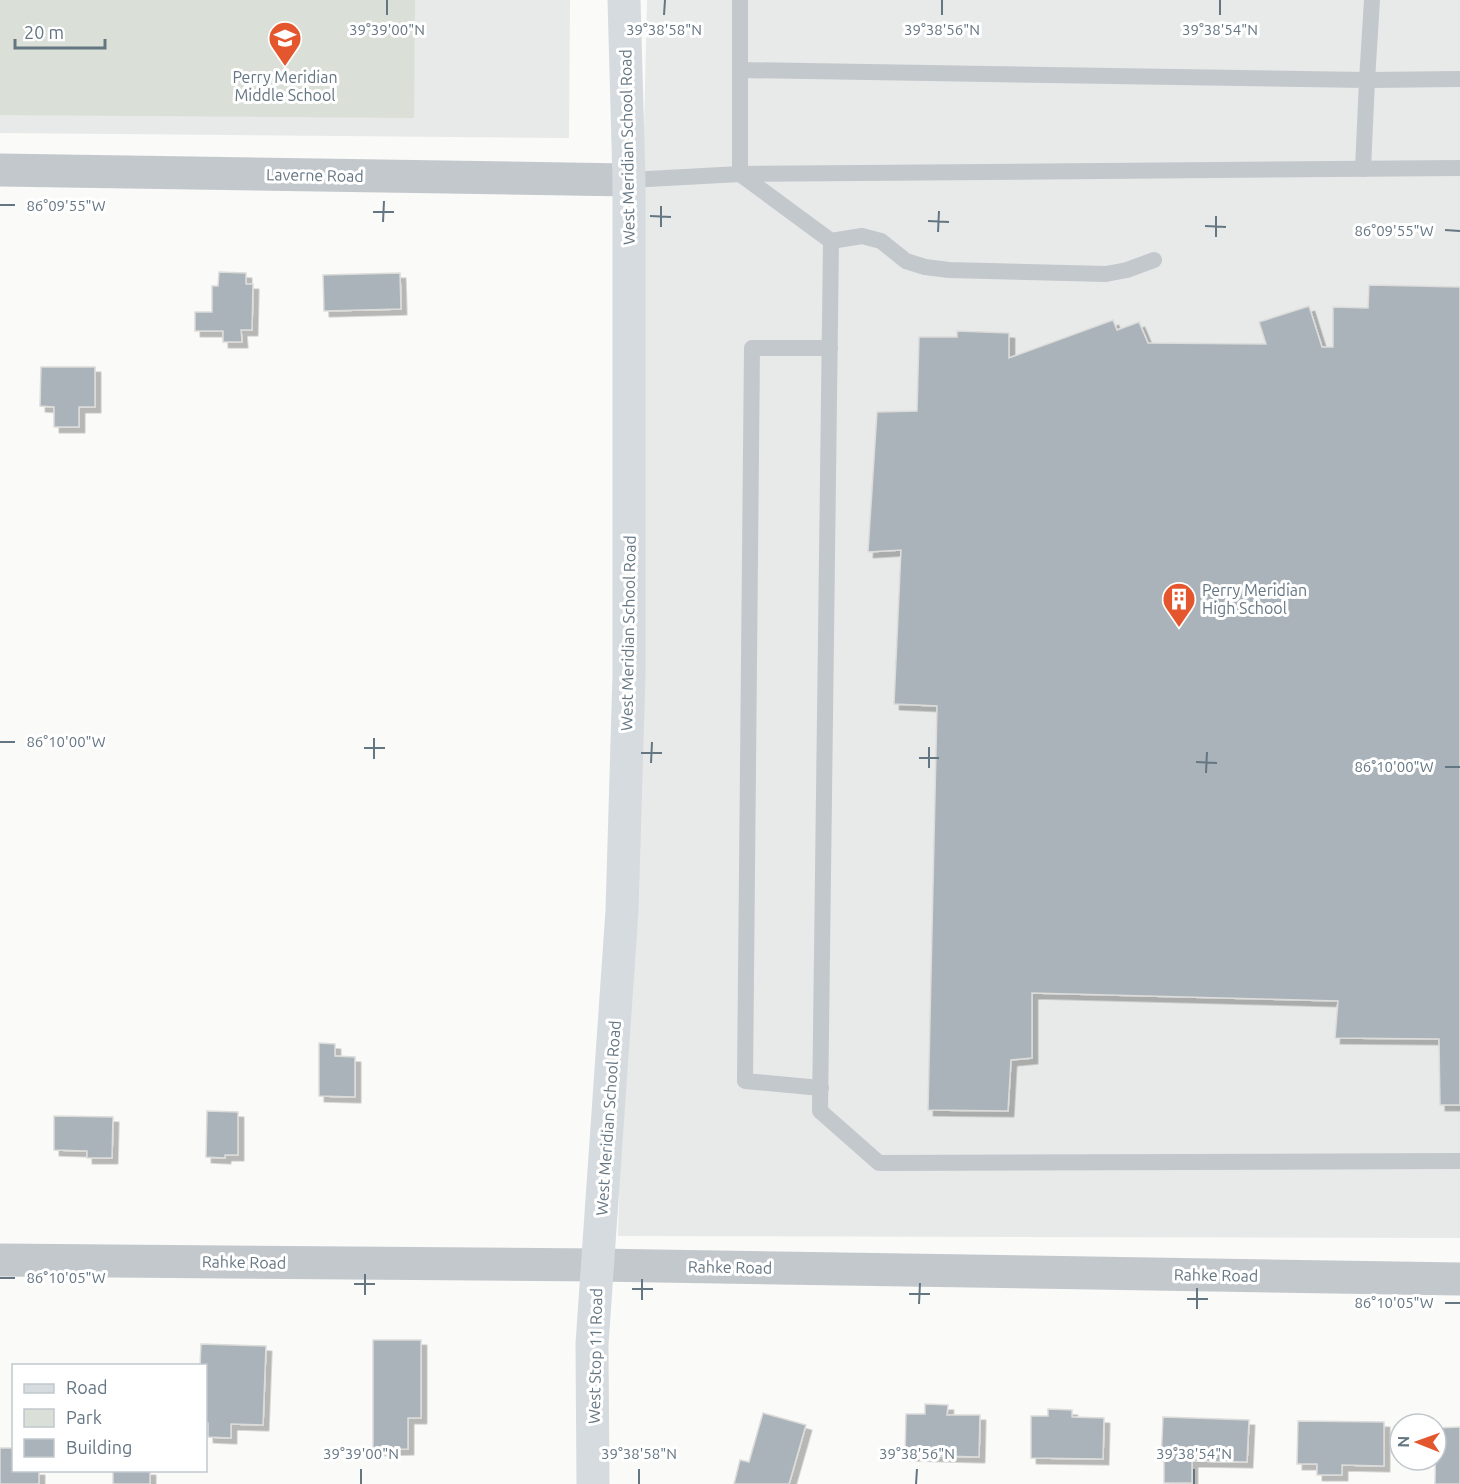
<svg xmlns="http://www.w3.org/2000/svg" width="1460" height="1484" font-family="Ubuntu,sans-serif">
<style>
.built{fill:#e8e9e9}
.green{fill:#dadfd7}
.building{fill:#aab3b9;stroke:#dcdcda;stroke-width:1.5;filter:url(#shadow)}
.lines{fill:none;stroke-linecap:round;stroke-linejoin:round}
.lane{stroke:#c3c8cc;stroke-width:16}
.street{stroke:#c3c8cc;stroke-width:33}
.secondary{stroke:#d6dbdf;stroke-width:33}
.ticks{fill:none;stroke:#657683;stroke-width:2}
.labels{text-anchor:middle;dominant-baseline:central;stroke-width:6;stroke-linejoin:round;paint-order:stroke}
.poi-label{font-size:16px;fill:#657683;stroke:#fff}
.street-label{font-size:16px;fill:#657683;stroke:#fff}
.ticks-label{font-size:15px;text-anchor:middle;fill:#657683;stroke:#fff;stroke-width:6;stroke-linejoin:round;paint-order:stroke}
</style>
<defs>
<filter id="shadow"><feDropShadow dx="5.5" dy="5.5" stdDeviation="0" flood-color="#0004"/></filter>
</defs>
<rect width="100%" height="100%" fill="#fafaf8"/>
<!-- built -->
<g class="built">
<polygon points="0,0 570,0 569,138 0,133"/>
<polygon points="647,0 1460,0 1460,1238 618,1236"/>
</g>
<!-- green -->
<polygon class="green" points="0,0 415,0 414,118 0,115"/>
<!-- building -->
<g class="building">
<polygon points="219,272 246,273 246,284 253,284 252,330 241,330 242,342 223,342 223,331 195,331 195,312 212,312 212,286 218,286"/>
<polygon points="400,273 401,309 324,311 323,275"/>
<polygon points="1369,285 1460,287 1460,1105 1440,1105 1439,1039 1335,1038 1338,1001 1032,993 1032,1058 1011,1060 1008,1111 928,1110 937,706 894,704 901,550 868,552 877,412 917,411 919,337 957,337 957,331 1009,333 1009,358 1113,320 1117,330 1139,322 1148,343 1266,344 1259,322 1309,306 1322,347 1333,347 1333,307 1368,308"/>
<polygon points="41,367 95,367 95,407 79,407 79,427 54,427 54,407 40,406"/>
<polygon points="319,1043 335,1044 335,1056 355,1057 355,1097 319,1096"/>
<polygon points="207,1111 238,1112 238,1155 225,1155 225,1158 206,1157"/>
<polygon points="54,1116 113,1117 112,1158 87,1158 87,1151 54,1150"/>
<polygon points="373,1340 421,1340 421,1418 408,1418 408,1449 373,1450"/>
<polygon points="201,1344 266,1346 263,1425 231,1424 231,1438 208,1437 208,1423 206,1423 206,1366 200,1366"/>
<polygon points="925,1404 948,1405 947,1415 980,1415 979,1457 905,1455 906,1414 925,1414"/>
<polygon points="1048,1409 1072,1410 1072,1417 1104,1418 1103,1459 1031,1458 1031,1416 1048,1416"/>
<polygon points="763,1413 806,1425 789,1484 734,1484 740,1460 749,1462"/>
<polygon points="1163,1417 1249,1420 1247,1462 1192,1461 1192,1483 1164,1483 1164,1461 1161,1461"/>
<polygon points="1298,1421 1384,1422 1384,1466 1342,1465 1342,1475 1317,1475 1317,1464 1297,1464"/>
<polygon points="1460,1427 1460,1484 1435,1484 1436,1428"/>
<polygon points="0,1448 14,1448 14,1470 39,1470 39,1484 0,1484"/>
<rect x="113" y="1470" width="37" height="14"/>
</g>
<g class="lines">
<!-- lane -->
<g class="lane">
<polyline points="740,0 740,174 1460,168"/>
<polyline points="1372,0 1367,80 1460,79"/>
<polyline points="740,70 1367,80 1363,169"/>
<polyline points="629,180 740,174 831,241 820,1111 879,1163 1460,1161"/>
<polyline points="831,241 862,236 881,241 906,261 925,267 949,270 1106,274 1127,270 1154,260"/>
<polyline points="821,1088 745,1081 752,348 830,348"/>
</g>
<!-- street -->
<g class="street">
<polyline points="0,170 629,180"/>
<polyline points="0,1260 597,1265 1460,1279"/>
</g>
<!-- secondary -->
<polyline class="secondary" points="593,1484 592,1344 622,911 629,675 629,180 624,0"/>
</g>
<!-- ticks -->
<path class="ticks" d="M 387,15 L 387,0M 664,15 L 665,0M 942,15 L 942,0M 1220,15 L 1220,0M 0,205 L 15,205M 373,212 L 394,212M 650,216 L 671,217M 928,221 L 949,222M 383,222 L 384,201M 1205,226 L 1226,227M 661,227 L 661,206M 1445,230 L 1460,231M 938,232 L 939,211M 1216,237 L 1216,216M 0,742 L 15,742M 364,748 L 385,748M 641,753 L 662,753M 919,758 L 939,758M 374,759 L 374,738M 1196,762 L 1217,763M 651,763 L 652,742M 1445,767 L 1460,767M 929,768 L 929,747M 1206,773 L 1207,752M 0,1278 L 15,1278M 354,1284 L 375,1284M 632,1289 L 653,1289M 909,1294 L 930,1294M 365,1295 L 365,1274M 1187,1299 L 1208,1299M 642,1300 L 642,1279M 1445,1303 L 1460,1303M 919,1304 L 920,1283M 1197,1309 L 1197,1288M 361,1484 L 361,1469M 639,1484 L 639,1469M 916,1484 L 917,1469M 1194,1484 L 1194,1469"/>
<!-- icons -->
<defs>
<symbol id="school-pin" viewBox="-11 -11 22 30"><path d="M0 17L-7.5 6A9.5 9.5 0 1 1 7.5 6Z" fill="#e4572e" stroke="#fff"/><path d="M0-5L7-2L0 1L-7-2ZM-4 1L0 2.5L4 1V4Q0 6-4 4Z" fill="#fff"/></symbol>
<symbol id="building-pin" viewBox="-11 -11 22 30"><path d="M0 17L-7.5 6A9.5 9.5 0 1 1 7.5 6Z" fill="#e4572e" stroke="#fff"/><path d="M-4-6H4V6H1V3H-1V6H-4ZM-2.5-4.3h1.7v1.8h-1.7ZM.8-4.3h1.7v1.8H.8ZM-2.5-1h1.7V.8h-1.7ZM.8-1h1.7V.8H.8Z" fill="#fff"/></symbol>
</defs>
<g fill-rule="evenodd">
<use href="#school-pin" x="266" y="19" width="38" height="52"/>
<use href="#building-pin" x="1160" y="580" width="38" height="52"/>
</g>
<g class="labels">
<!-- poi labels -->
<g class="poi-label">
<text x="285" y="77">Perry Meridian<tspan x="285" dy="18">Middle School</tspan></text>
<text x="1202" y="590" text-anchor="start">Perry Meridian<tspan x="1202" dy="18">High School</tspan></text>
</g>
<!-- street labels -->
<g class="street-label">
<text transform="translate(627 147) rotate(-91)">West Meridian School Road</text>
<text transform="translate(315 175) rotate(1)">Laverne Road</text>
<text transform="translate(628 633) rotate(-89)">West Meridian School Road</text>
<text transform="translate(608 1118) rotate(-86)">West Meridian School Road</text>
<text transform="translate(244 1262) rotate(1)">Rahke Road</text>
<text transform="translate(730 1267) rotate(1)">Rahke Road</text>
<text transform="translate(1216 1275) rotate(1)">Rahke Road</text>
<text transform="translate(595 1356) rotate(-89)">West Stop 11 Road</text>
</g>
</g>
<g class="ticks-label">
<text x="387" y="35">39°39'00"N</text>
<text x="664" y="35">39°38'58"N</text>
<text x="942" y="35">39°38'56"N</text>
<text x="1220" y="35">39°38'54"N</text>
<text x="66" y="211">86°09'55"W</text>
<text x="1394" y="236">86°09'55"W</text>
<text x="66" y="747">86°10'00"W</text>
<text x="1394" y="772">86°10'00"W</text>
<text x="66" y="1283">86°10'05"W</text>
<text x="1394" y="1308">86°10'05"W</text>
<text x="361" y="1459">39°39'00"N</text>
<text x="639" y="1459">39°38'58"N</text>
<text x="917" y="1459">39°38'56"N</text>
<text x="1194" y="1459">39°38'54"N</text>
</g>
<!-- legend -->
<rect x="12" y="1364" width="195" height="108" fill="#ffffff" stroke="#c1c8cd" stroke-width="1.5"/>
<rect x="24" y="1384" width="30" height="9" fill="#d6dbdf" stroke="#c1c8cd" stroke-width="1.5"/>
<text x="66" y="1394" font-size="18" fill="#657683">Road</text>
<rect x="24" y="1409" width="30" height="18" fill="#dadfd7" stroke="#c1c8cd" stroke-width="1.5"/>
<text x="66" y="1424" font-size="18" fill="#657683">Park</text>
<rect x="24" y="1439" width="30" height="18" fill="#aab3b9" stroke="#c1c8cd" stroke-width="1.5"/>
<text x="66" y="1454" font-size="18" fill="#657683">Building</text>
<!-- north arrow -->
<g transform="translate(1418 1442) rotate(271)"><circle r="28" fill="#ffffff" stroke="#c1c8cd" stroke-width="1.5"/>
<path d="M0-4.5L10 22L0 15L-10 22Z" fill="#e4572e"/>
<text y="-9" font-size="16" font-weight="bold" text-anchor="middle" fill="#657683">N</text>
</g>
<!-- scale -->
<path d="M15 39v9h90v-9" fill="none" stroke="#657683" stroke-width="3"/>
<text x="24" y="39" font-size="18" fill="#657683" stroke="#ffffff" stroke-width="4.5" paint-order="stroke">20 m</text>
</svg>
